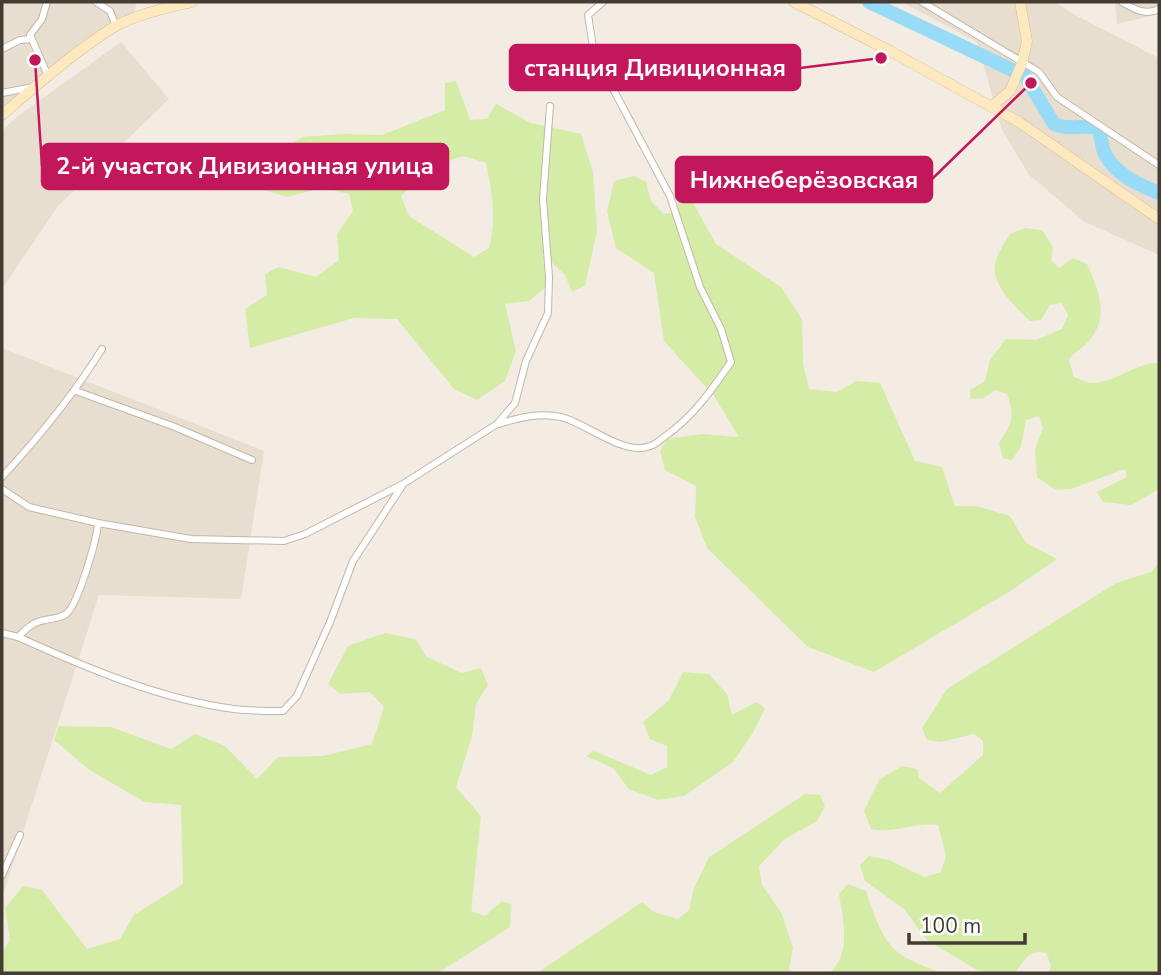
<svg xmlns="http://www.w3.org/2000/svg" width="1161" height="975" font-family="'Nunito Sans',sans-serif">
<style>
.residential{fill:#e8ded0}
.green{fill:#d5eca7;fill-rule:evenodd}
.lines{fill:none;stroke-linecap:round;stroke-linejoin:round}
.river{stroke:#98dbf7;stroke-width:14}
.street-casing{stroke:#c2b6a8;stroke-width:8}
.secondary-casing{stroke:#dabf90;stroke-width:11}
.street{stroke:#fff;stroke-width:6}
.secondary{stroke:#ffe9c1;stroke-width:10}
.leader{fill:none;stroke:#c2185b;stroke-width:2.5}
.callout-dot{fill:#c2185b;stroke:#fff;stroke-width:2.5}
.callout{fill:#c2185b;stroke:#c2185b;stroke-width:2.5}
.callout-label{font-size:24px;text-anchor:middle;font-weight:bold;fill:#fff}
</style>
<rect width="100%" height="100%" fill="#f3ece3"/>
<!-- residential -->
<g class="residential">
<polygon points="2,2 137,2 134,12 2,108"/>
<polygon points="902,2 1055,2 1077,16 1159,58 1159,255 1085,222 1029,175 1002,130 977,42"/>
<polygon points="1115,2 1159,2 1159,14 1117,24"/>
<polygon points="121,42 169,99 58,206 2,289 2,131 18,116"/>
<polygon points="2,348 264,451 241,599 99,595 2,898"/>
</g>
<!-- green -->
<g class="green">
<path d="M 456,81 L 470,120 L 487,119 L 496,104 L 531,123 L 581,134 L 593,172 L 597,230 L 585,286 L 572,292 L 565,275 L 543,254 L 546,287 L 529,301 L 505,304 L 516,351 L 505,381 L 477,400 L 454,389 L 397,319 L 354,318 L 250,348 L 245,309 L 267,295 L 265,274 L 279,267 L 316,277 L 339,260 L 337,234 L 353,211 L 349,194 L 322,188 L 287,197 L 262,189 L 258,176 L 275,152 L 303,137 L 342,134 L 382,135 L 445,110 L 445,83 ZM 463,156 L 486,163 C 492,192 497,220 489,248 L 474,257 L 409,216 L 401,196 L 432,167 Z"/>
<polygon points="634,176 646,182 651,201 664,214 676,212 680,195 692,201 716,244 781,287 802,319 803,363 809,389 837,392 856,381 880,383 915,461 942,467 955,506 976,506 1010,516 1026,543 1057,559 1012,590 874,672 808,647 707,548 695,517 696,486 665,470 660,451 667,439 703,434 739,437 714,396 664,341 654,273 616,248 607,211 614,181"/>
<path d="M 1025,228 L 1042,230 L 1053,247 L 1051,260 L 1059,268 L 1073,258 L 1087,264 C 1100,293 1111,321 1084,346 C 1078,352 1073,352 1069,360 L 1074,377 C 1079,378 1085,382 1090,383 C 1114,384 1136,362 1159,363 L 1159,489 L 1131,505 L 1103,502 L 1097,492 L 1127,477 L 1125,469 L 1071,489 L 1056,490 L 1037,477 L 1035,449 L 1043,428 L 1039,416 L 1026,420 L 1021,447 L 1012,460 L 1003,458 L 999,443 C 1011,424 1016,417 1007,394 L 995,390 L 984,398 L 970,399 L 970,390 L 985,381 L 990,360 L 1006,339 L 1036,340 L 1062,329 L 1068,315 L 1062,303 L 1050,305 L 1041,320 L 1030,321 C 1017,309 991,284 995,265 C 997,254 1004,243 1010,234 Z"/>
<path d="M 1159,562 L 1159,973 L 1049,973 L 1051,965 L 1046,953 C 1029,948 1024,961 1015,973 L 990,973 L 977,970 L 927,940 L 904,909 L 865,881 L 860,865 L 869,856 L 889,860 L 924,877 L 941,872 L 946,856 L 938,825 C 914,822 894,834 871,829 L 864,811 L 879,780 L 902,766 L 917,769 L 919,778 L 940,793 L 983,755 L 983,741 L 974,734 L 941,742 L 927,740 L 922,728 L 947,689 L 1116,583 L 1151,572 Z"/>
<polygon points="385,633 415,639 427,657 462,673 481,668 488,685 476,704 472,736 456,787 481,816 471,911 485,916 502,901 511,904 510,927 438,973 2,973 2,952 10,940 5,908 23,886 42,890 87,949 120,939 134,915 183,884 181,805 145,802 91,771 54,740 59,726 111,727 171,749 195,734 225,746 257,779 278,757 323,756 372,744 384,707 370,692 340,694 328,684 348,646"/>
<polygon points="683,672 709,674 727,694 732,715 756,702 765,708 754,731 733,762 684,796 658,800 629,789 613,768 586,756 594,751 651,775 667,767 667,746 650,739 643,722 669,700"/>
<polygon points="805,794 820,795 825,806 817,821 785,839 759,866 762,885 782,914 793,948 789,968 791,973 537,973 642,902 654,912 678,919 689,910 694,888 709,857"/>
<path d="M 848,884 L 866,891 C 872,909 879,932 892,947 C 904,960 926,967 942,973 L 829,973 C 852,955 843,919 839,894 Z"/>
</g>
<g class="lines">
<!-- river -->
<path class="river" d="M 869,2 L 1025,76 L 1054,124 C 1069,131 1082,124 1097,128 C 1102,136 1101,146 1105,154 C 1116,175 1139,185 1159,193"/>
<defs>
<g id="street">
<polyline points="47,2 42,19 30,35 48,76"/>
<polyline points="96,2 110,11 116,26"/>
<polyline points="922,2 1039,72 1057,97 1159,165"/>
<path d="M 1122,2 C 1134,9 1145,16 1159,9"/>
<polyline points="2,49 20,40 31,39"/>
<polyline points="2,93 33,87"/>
<polyline points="76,391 175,427 252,460"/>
<path d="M 498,424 C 519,418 539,412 561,417 C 586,423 625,457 650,446 C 655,445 660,440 664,437 C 693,417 711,391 731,362 L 721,329 L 700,287 L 670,196 L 594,53 L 588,15 L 603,2"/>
<path d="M 2,477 C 40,436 72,397 102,349"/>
<path d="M 2,489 L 29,507 L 98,523 C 97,539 78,605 66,614 C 59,619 52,618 45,620 C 33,622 26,629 18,637 L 2,633"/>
<polyline points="98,523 191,539 284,541 305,534 403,484 497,424 515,403 526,361 548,313 549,277 543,199 550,106"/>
<path d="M 18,637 C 87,668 159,699 234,709 C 250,711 267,711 283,711 L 297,696 L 330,622 L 353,561 L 402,486"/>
<polyline points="2,875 20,835"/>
</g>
<g id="secondary">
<polyline points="794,2 890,51 1019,122 1159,219"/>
<polyline points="991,107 1010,91 1022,63 1027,41 1020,2"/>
<path d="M 2,115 C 38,84 74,52 114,27 C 137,14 167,8 192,2"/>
</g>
</defs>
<!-- street casing -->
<use href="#street" class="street-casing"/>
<!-- secondary casing -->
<use href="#secondary" class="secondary-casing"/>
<!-- street -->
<use href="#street" class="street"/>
<!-- secondary -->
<use href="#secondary" class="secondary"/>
</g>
<!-- callouts -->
<path class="leader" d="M881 58L800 68M35 60L42 166M1031 83L932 179"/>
<g class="callout-dot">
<circle cx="881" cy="58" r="7"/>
<circle cx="35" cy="60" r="7"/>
<circle cx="1031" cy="83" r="7"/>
</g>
<g class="callout">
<rect x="510" y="45" width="290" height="45" rx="7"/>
<rect x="42" y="144" width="406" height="45" rx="7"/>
<rect x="676" y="157" width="256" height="45" rx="7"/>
</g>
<g class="callout-label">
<text x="655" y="76">станция Дивиционная</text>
<text x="245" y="174">2-й участок Дивизионная улица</text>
<text x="804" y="188">Нижнеберёзовская</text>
</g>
<!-- border -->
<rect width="1161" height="975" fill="none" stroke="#453c33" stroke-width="7"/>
<!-- scale -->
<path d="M909 933v10h116v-10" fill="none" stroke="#453c33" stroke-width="3.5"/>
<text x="920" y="933" font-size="21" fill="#453c33" stroke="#ffffff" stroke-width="5" paint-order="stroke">100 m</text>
</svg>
